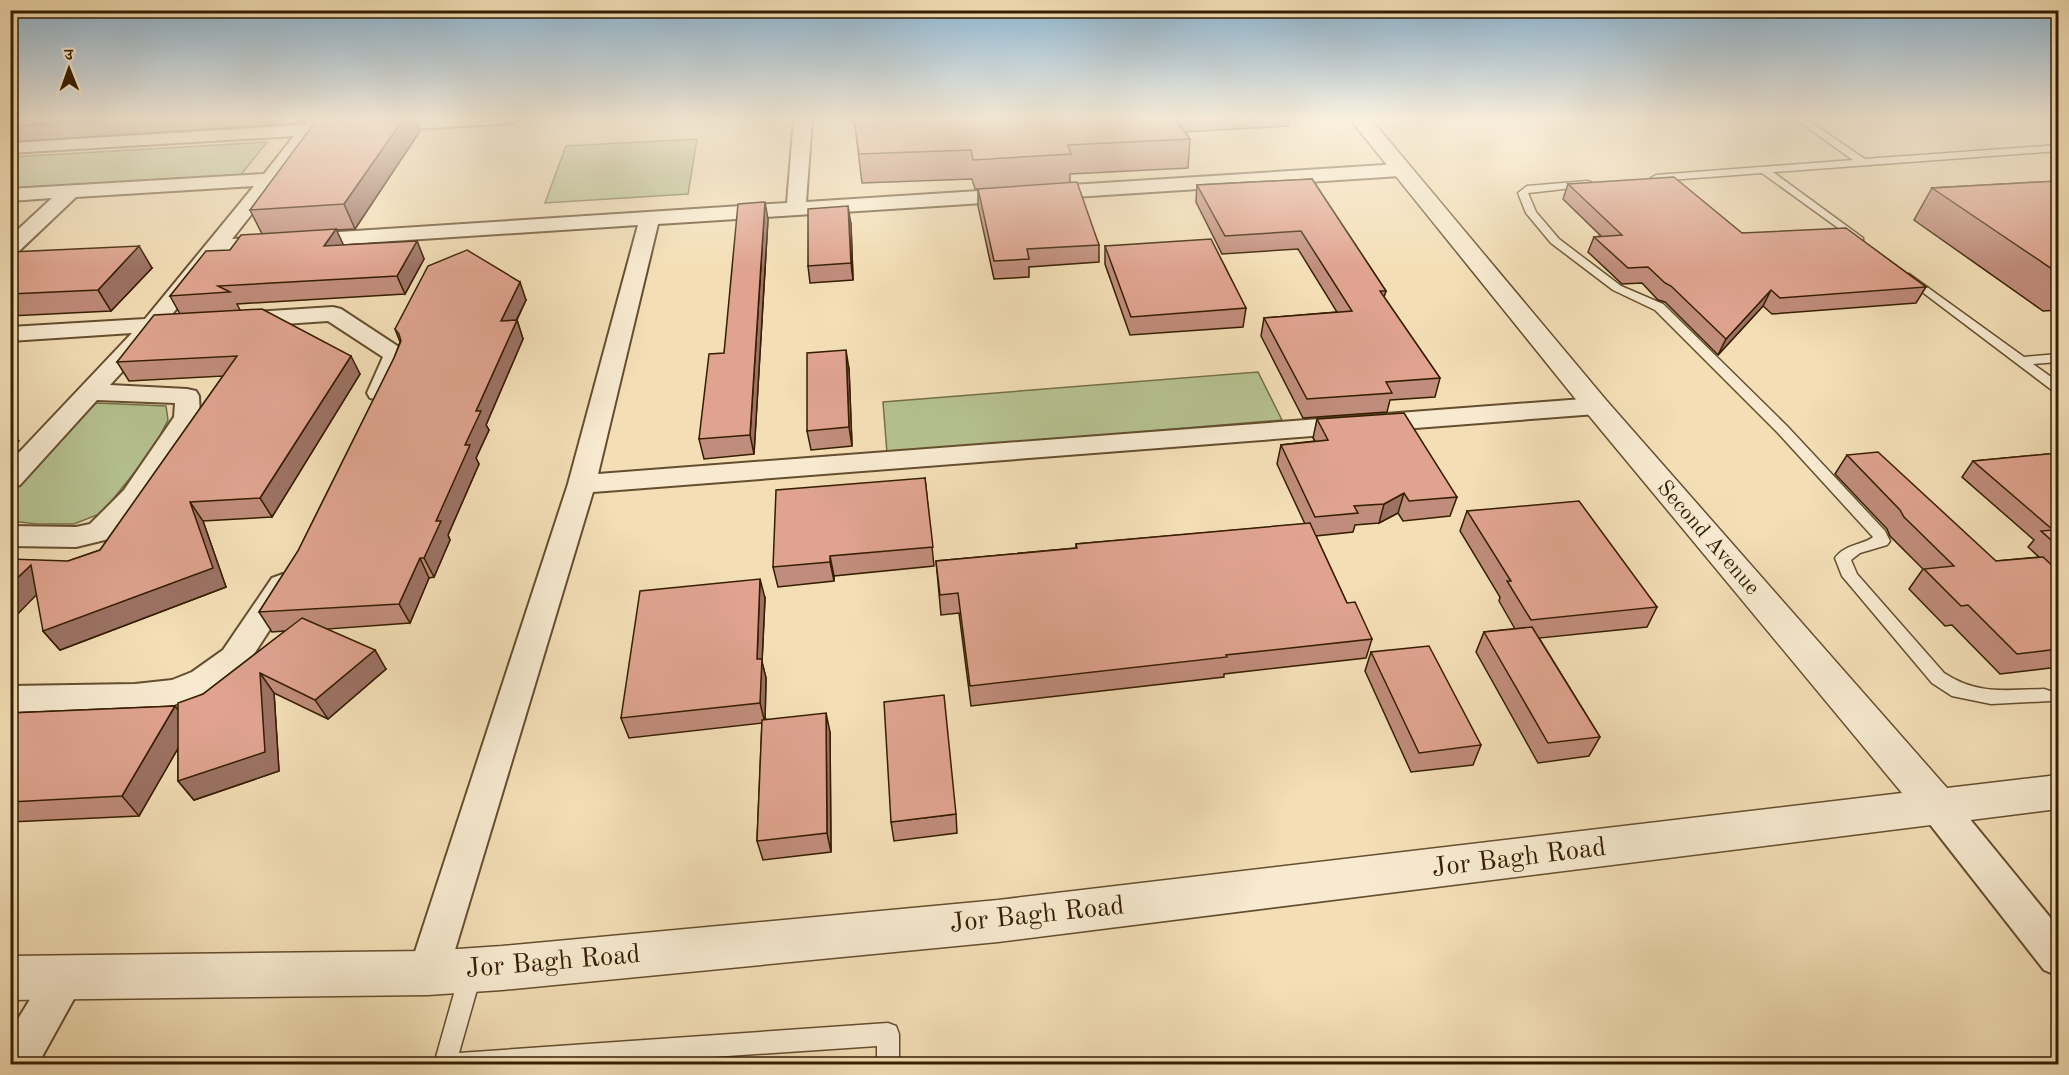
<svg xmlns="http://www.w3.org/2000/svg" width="2069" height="1075" font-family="'Old Standard TT','Noto Serif Devanagari',serif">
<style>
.green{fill:#b6c291;stroke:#767048;stroke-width:1.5}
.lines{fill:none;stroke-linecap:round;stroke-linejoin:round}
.service-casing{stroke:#654e2e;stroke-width:3}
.minor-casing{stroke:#654e2e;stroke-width:4}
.tertiary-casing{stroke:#654e2e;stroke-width:3}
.service{fill:#f7ead0;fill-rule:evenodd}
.minor{fill:#f7ead0;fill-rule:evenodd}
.tertiary{fill:#f7ead0;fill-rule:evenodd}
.wall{fill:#c08c7b;stroke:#361e00;stroke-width:1.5}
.shaded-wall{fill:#9c7264;stroke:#361e00;stroke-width:1.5}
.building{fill:#dfa38f;stroke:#361e00;stroke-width:1.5}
.labels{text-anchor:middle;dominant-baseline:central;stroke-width:6;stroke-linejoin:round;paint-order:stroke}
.street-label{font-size:22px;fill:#361e00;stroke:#f7ead0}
.near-street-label{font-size:27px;fill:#361e00;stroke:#f7ead0}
</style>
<rect width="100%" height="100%" fill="#f3deb6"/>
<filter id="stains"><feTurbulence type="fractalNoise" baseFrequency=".00333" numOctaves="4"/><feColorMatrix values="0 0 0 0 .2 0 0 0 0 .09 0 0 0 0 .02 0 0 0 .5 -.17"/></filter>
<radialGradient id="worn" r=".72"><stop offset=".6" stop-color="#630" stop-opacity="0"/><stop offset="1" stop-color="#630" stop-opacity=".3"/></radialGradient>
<!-- green -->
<g class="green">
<polygon points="697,139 688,194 545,203 566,146"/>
<polygon points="267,142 240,176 11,191 11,157"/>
<polygon points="1258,372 1282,420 887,453 883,402"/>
<polygon points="96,403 166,406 168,420 153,449 102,513 74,524 37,524 11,521 10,496"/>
</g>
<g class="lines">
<defs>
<g id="service">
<polygon points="1794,118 1804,118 1865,159 2058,145 2058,151 1773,172 1863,238 1863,242 1859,243 1762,173 1656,181 1651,178 1656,175 1853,160"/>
<path d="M 1587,181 L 1591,182 L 1591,186 L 1528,193 L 1536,212 L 1559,239 L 1621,286 L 1663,304 L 1787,426 L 1885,531 L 1890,541 L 1887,545 L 1860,553 L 1851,560 L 1857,574 L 1944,673 C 1977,695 2006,690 2044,689 L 2050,691 L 2053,696 L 2050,701 L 1991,704 L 1952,696 L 1932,683 L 1842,576 L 1835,558 C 1845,544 1863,545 1873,537 L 1777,432 L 1655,310 L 1613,290 L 1551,243 L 1526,213 L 1518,193 L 1527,186 Z"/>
<polygon points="1909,274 2024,357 2058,354 2058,362 2033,364 2058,382 2058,392 2053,391 1905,279 1905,275"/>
<polygon points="471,962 478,965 482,972 459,1053 888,1023 896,1026 899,1034 899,1064 877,1064 877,1046 608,1064 434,1064 460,972 464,965"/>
</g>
<g id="minor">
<polygon points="309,118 325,118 323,124 421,118 522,118 513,123 314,135 232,239 787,203 794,118 812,118 806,202 1400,164 1407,166 1409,170 1407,174 1400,176 658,224 598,474 1596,398 1605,401 1609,406 1605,411 1596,414 593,492 448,973 442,987 428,992 414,987 408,973 568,484 638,225 222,252 170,317 193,318 196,323 193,328 159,332 110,385 187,389 196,391 199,396 200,417 144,502 109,539 76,547 10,546 10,526 76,527 90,524 124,490 174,417 175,403 97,400 20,485 10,488 10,462 132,333 10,341 10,327 145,319 254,186 76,197 17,253 10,255 10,237 52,198 10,201 10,189 264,174 294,136 10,153 10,143 304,125"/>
<polygon points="333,307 341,309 402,349 407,360 388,398 379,400 370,398 367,393 383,357 328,321 240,327 232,325 229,320 232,315 240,313"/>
<polygon points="283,574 294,578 298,585 294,592 245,668 214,690 174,705 135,710 10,712 10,686 135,684 172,680 192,672 223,650 272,578"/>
<polygon points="1938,792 1951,796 2058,927 2058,976 2044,970 1925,818 1920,807 1925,796"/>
<polygon points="65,960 79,965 85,979 38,1064 10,1064 10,1032 51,965"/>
</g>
<polygon id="tertiary" points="1349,118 1370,118 1606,400 1947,788 2058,775 2058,809 998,942 502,990 428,995 10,1000 10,956 428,951 502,946 998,900 1902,793 1586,412"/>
</defs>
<!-- service casing -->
<use href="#service" class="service-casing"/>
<!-- minor casing -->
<use href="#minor" class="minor-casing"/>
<!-- tertiary casing -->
<use href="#tertiary" class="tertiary-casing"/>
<!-- service -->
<use href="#service" class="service"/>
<!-- minor -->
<use href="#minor" class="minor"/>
<!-- tertiary -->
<use href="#tertiary" class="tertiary"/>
</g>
<!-- wall -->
<g class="wall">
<polygon points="10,118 307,118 303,123 10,142"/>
<polygon points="854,118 1290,118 1288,126 1185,132 1190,139 1188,168 1070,174 1070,183 1099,245 1099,262 1029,267 1029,277 994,279 978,206 978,189 975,189 972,179 862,183"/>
<polygon points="420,131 355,229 336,230 343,245 417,241 424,259 405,294 237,304 240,310 360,374 272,517 203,521 226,587 60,650 43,631 68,561 100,550 223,376 129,381 117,362 180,314 170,296 230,250 262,234 250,210"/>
<polygon points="1312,179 1386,291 1384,297 1440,378 1435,397 1390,400 1387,412 1303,418 1261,336 1264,318 1337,312 1298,249 1222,254 1196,202 1197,185"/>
<polygon points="2058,181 2058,310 2043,311 1914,220 1932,188"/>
<polygon points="1568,184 1742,233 1926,287 1916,303 1772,314 1763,306 1718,355 1665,302 1658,300 1642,283 1622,284 1588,252 1594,237 1601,236 1563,199"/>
<polygon points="768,219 754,454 704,459 699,439 724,353"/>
<polygon points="851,224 853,280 810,283 808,266"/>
<polygon points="1105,246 1246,308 1243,327 1130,335 1105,264"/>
<polygon points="10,252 152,268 111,311 10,316"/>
<polygon points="526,300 517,320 523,339 486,425 489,430 476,458 479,464 448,535 450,540 434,577 429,578 410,623 327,629 386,669 328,719 274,693 279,771 194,800 178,781 178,748 139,816 10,822 10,713 175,706 178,710 203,694 285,631 272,632 259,612 298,551 394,358 400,342 395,329"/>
<polygon points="849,369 852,446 811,450 807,431"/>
<polygon points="1317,419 1457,497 1450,516 1403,521 1398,513 1379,523 1355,525 1353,532 1316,536 1347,603 1372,639 1366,658 1224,674 1224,677 971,706 959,613 941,615 936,561 1076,548 1076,544 1305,524 1277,464 1281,445 1315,441 1313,438"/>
<polygon points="2058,453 2058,667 2000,674 1952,625 1945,626 1909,589 1923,569 1890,536 1887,529 1835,474 1847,455 1996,561 2039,557 2028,547 2034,540 1962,477 1973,461"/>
<polygon points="925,478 934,566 834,576 834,581 778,587 773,567"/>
<polygon points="1467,511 1657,607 1647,627 1539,638 1600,737 1589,756 1538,763 1476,652 1484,632 1515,629 1499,601 1500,597 1460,531"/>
<polygon points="765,598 762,662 766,678 765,719 830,732 831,852 763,860 757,841 762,723 629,738 621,718"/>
<polygon points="1371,652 1481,745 1473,765 1411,772 1365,671"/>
<polygon points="956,814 957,833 894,841 891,822"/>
</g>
<!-- shaded-wall -->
<g class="shaded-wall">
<polygon points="301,118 307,118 303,123"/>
<polygon points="404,118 416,118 420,131 355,229 344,204"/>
<polygon points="765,202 768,219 754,454 750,435"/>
<polygon points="848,206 851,224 853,280 851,263"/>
<polygon points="10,208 15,215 10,219"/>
<polygon points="336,229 344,246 324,246"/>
<polygon points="417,241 424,259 405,294 397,276"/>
<polygon points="139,246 152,268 111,311 98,290"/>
<polygon points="520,282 526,300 507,339 501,321"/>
<polygon points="1771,290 1763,306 1718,355 1726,339"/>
<polygon points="517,320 523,339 486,425 489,430 476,458 479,464 448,535 450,540 434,577 424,558 436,521 465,445 476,411"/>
<polygon points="846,350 849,369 852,446 849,427"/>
<polygon points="351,356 360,374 272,517 260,498"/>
<polygon points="10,430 19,441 10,448"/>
<polygon points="1404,493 1398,513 1379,523 1384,504"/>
<polygon points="190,502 203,521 226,587 60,650 43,631"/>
<polygon points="830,556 834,576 834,581 830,562"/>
<polygon points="420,558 429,578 410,623 399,604"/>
<polygon points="31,565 47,584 10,622 10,585"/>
<polygon points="760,579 765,598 762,662 766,678 765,723 760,703 757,659"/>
<polygon points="375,650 386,669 328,719 315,700"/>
<polygon points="260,673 274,693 279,771 194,800 178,781"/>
<polygon points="175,706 191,726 139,816 122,796"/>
<polygon points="826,713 830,732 831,852 827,833"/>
</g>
<!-- building -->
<g class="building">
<polygon points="10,118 131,118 10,126"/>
<polygon points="318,118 404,118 344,204 250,210"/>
<polygon points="854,118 1174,118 1190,139 1068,145 1071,154 973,160 971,150 859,154"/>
<polygon points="1674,177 1742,233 1846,228 1926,287 1780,298 1771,290 1726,339 1671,286 1665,283 1648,267 1628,268 1594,237 1622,235 1568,184"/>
<polygon points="1312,179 1386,291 1380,291 1440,378 1386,382 1392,393 1307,399 1264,318 1352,311 1301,231 1225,236 1197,185"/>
<polygon points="2058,181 2058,273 1932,188"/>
<polygon points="1077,182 1099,245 1027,249 1029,259 994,261 978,189"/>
<polygon points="765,202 750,435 699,439 709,354 724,353 738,204"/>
<polygon points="848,206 851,263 808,266 808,209"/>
<polygon points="336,229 324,246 417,241 397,276 218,286 230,292 170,296 206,251 230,250 241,235"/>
<polygon points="1211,239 1246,308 1131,317 1105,246"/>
<polygon points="139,246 98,290 10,294 10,252"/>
<polygon points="467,250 520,282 501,321 517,320 476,411 481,411 465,445 470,445 436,521 441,521 424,558 420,558 399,604 259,612 298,551 394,358 401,341 399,334 395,329 428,266"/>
<polygon points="262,309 351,356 260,498 190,502 213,568 43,631 31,565 10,585 10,559 68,561 100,550 237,356 117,362 154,315"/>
<polygon points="846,350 849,427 807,431 807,353"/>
<polygon points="1404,413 1457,497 1409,501 1404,493 1384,504 1354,506 1358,513 1315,517 1281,445 1328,440 1317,419"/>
<polygon points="1878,452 1996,561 2043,557 2058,571 2058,649 2017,654 1968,605 1961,606 1924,569 1954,566 1904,517 1900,510 1847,455"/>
<polygon points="2058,453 2058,546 2041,531 2053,530 1973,461"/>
<polygon points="925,478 933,547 830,556 830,562 773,567 776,490"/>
<polygon points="1579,501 1657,607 1531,620 1507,581 1511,581 1467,511"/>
<polygon points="1310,523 1347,603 1355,602 1372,639 1226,655 1227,657 970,686 958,593 940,595 936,561 1077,548 1076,544"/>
<polygon points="760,579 757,659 762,659 760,703 621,718 640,591"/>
<polygon points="302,618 375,650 315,700 260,673 265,752 178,781 178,703 203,694"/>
<polygon points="1532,627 1600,737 1548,743 1484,632"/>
<polygon points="1429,646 1481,745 1419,753 1371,652"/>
<polygon points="944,695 956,814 891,822 884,702"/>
<polygon points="175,706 122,796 10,802 10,713"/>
<polygon points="826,713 827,833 757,841 762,720"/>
</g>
<!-- sky -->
<linearGradient id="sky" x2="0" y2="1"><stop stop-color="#8bb6d6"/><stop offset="0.44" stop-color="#faf0de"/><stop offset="1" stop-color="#faf0de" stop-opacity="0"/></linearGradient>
<rect width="2069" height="269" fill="url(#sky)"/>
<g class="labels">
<!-- street labels -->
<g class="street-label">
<text transform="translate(1708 538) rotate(49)">Second Avenue</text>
</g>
<!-- near-street labels -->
<g class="near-street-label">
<text transform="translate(1519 858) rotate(-7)">Jor Bagh Road</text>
<text transform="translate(1037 915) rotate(-6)">Jor Bagh Road</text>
<text transform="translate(553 962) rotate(-5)">Jor Bagh Road</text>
</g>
</g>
<!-- margin -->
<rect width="2069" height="1075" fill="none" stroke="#f3deb6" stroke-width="36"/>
<rect x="12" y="12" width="2045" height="1051" fill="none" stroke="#361e00" stroke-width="3"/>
<rect x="18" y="18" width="2033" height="1039" fill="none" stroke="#361e00" stroke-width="1.5"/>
<!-- north arrow -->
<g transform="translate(69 69) rotate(359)" stroke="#f7ead0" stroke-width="4.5" paint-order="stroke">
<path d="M0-4.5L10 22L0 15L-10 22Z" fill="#361e00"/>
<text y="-9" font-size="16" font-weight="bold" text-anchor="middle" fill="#361e00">उ</text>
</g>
<rect width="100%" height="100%" filter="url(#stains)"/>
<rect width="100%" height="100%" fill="url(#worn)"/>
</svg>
